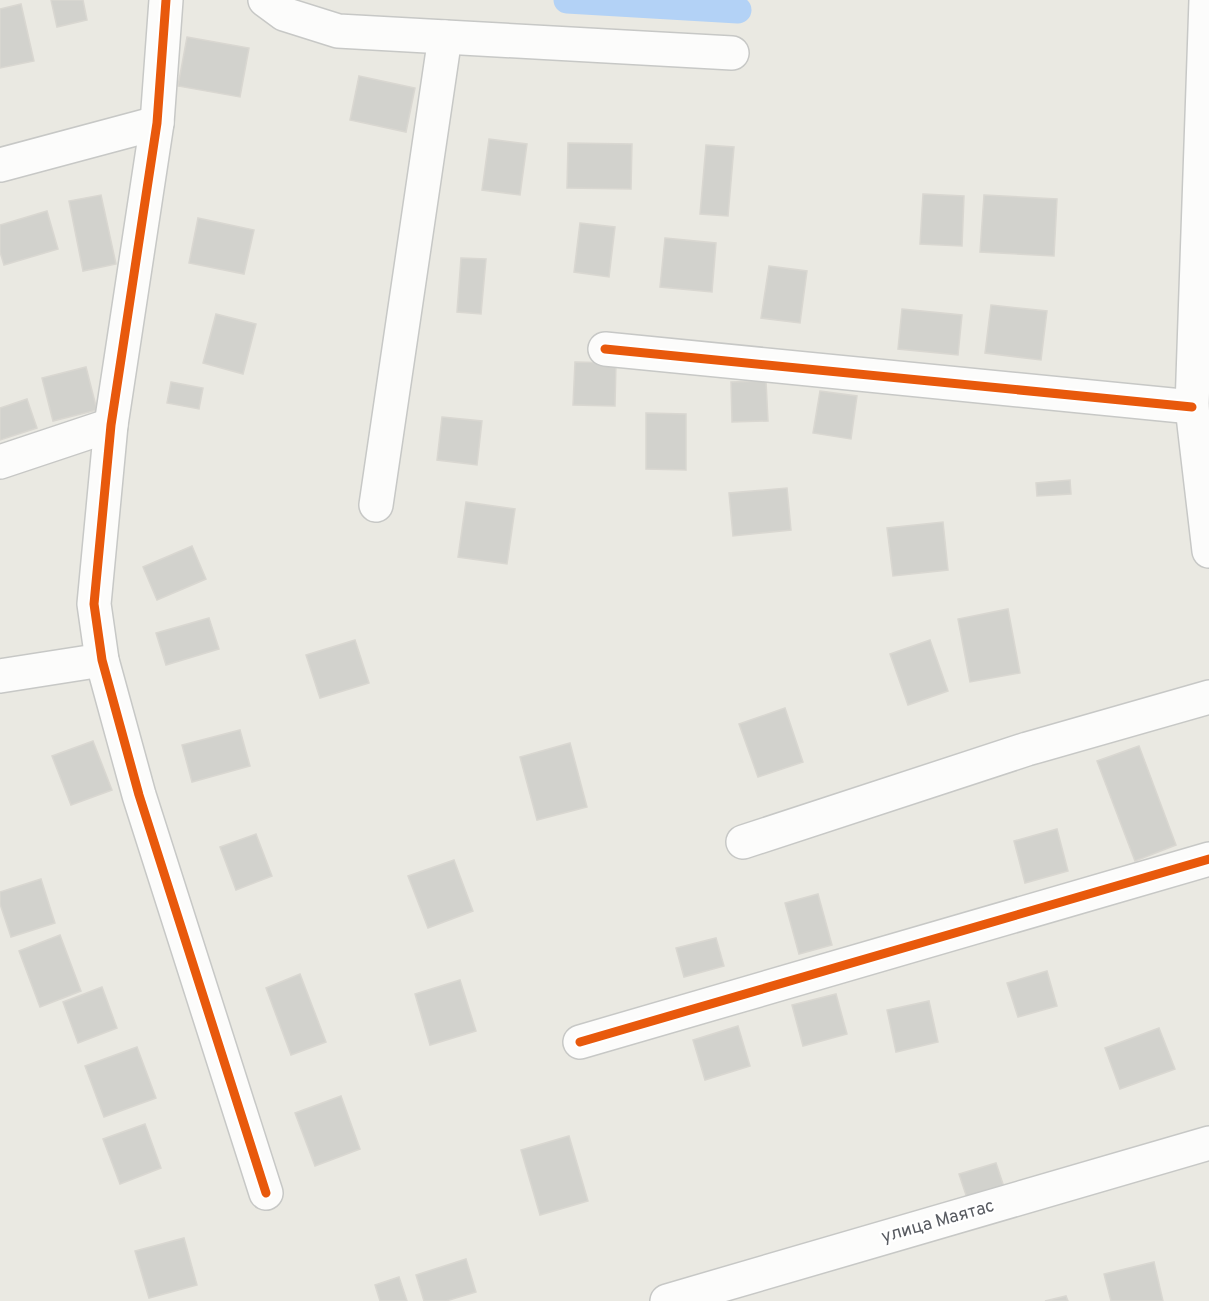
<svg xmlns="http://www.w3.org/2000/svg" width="1209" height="1301" font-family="Overpass,sans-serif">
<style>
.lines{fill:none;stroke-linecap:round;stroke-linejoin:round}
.canal{stroke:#b3d2f6;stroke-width:27}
.building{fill:#d2d2cd;stroke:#d9d7d1;stroke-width:1.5}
.minor-casing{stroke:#c7c8c6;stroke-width:36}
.minor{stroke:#fcfcfb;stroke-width:33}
.cycleway-casing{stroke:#fff;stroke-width:13}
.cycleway{stroke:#e8590c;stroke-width:9}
.labels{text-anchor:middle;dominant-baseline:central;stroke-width:4.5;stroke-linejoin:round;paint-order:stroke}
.street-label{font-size:18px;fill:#585b61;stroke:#fff}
</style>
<rect width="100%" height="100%" fill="#eae9e2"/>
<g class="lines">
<!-- canal -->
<polyline class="canal" points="567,0 738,10"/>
</g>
<!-- building -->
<g class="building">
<polygon points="51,0 83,0 87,20 57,27"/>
<polygon points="21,4 34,61 0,68 0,9"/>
<polygon points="187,37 249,48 240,97 178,86"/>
<polygon points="359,76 415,88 406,132 350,120"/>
<polygon points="489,139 527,144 520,195 482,190"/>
<polygon points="568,143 632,144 631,189 567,188"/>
<polygon points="706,145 734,147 728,216 700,214"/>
<polygon points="923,194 964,196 962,246 920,244"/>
<polygon points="101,195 116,264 83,271 69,201"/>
<polygon points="984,195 1057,199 1054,256 980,252"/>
<polygon points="47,211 58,249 4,265 0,252 0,225"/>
<polygon points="198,218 254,230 244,274 189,263"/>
<polygon points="580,223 615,227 609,277 574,272"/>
<polygon points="665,238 716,243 712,292 660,287"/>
<polygon points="461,258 486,259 481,314 457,312"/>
<polygon points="769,266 807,271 800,323 761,318"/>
<polygon points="991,305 1047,311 1041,360 985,353"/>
<polygon points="902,309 962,315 958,355 898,349"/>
<polygon points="216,314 256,324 243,374 203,363"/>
<polygon points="575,362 616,363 615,406 573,405"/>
<polygon points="86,367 97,410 53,421 42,378"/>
<polygon points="766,381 768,421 732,422 731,382"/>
<polygon points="171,382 203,388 199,409 167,403"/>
<polygon points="820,391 857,396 851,439 813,433"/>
<polygon points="27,399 37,428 0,440 0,408"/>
<polygon points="646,413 686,414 686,470 646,469"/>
<polygon points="442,417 482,421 477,465 437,460"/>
<polygon points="1070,480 1071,494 1037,496 1036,483"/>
<polygon points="787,488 791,530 733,536 729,493"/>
<polygon points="466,502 515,509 507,564 458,557"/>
<polygon points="943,522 948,570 893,576 887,528"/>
<polygon points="192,546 206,579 157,600 143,567"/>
<polygon points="1008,609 1020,673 970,682 958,619"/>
<polygon points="209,618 219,649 166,665 156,633"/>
<polygon points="355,640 369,683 320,698 306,655"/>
<polygon points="930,640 948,691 908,705 890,654"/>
<polygon points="785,708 803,762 758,777 739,724"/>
<polygon points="240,730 250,766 192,782 182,745"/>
<polygon points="93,741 112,790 71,805 52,756"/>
<polygon points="570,743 587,807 537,820 520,757"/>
<polygon points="1139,746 1176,845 1135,861 1097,761"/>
<polygon points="1057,829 1068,871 1025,883 1014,841"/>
<polygon points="256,834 272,876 236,890 220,847"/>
<polygon points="454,860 473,911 428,928 408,876"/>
<polygon points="41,879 55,923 11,937 0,904 0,892"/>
<polygon points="818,894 832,945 799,954 785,903"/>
<polygon points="60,935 81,991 40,1007 19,951"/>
<polygon points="716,938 724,966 684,977 676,948"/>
<polygon points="1047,971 1057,1006 1018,1017 1007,983"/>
<polygon points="300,974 326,1042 291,1055 266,988"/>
<polygon points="460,980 476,1031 430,1045 415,994"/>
<polygon points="102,987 117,1028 78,1043 63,1002"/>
<polygon points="836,994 847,1034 803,1046 792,1005"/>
<polygon points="929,1001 938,1042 896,1052 887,1010"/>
<polygon points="738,1026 750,1066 705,1080 693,1040"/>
<polygon points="1159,1028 1175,1069 1120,1089 1105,1048"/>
<polygon points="137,1047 156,1098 104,1117 85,1066"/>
<polygon points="341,1096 360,1149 315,1166 295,1113"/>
<polygon points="145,1124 161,1168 120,1184 103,1139"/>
<polygon points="569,1136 588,1201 540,1215 521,1150"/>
<polygon points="996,1163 1007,1196 970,1207 959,1174"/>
<polygon points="184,1238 197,1285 149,1298 135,1251"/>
<polygon points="466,1259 476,1292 446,1301 424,1301 416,1275"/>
<polygon points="1154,1262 1163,1301 1111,1301 1104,1274"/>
<polygon points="399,1277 407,1301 380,1301 375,1285"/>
<polygon points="1066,1296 1068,1301 1045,1301"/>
</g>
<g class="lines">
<defs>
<g id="minor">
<polyline points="166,0 157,123 111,425 94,604 102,660 139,795 266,1193"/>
<polyline points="265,0 284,14 338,31 732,53"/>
<polyline points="1206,0 1192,407 1209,551"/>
<polyline points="0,165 157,123"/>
<polyline points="605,349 1192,407"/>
<polyline points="0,462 111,425"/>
<polyline points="376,505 445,37"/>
<polyline points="0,676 102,660"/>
<polyline points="743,842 1027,749 1209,697"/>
<polyline points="580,1042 1209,859"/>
<polyline points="667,1301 1209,1143"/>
</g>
</defs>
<!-- minor casing -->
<use href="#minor" class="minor-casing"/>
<!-- minor -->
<use href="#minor" class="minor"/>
<defs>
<g id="cycleway">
<polyline points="166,0 157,123 111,425 94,604 102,660 139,795 266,1193"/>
<polyline points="605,349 1192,407"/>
<polyline points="580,1042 1209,859"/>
</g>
</defs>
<!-- cycleway casing -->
<use href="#cycleway" class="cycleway-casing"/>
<!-- cycleway -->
<use href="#cycleway" class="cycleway"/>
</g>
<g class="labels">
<!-- street labels -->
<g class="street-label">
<text transform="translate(938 1222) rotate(-16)">улица Маятас</text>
</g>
</g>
</svg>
